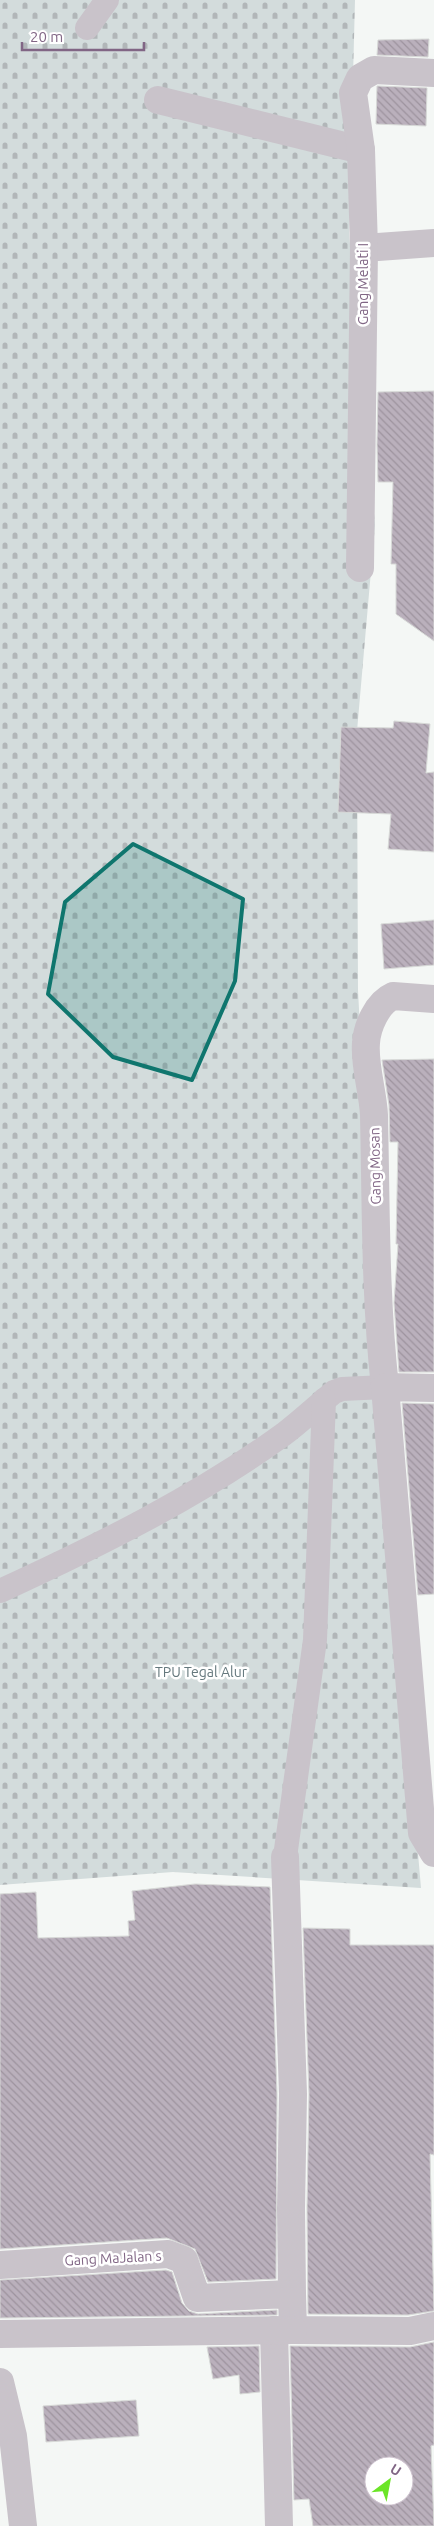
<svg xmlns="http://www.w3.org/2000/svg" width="434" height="2526" font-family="Ubuntu,sans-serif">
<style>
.cemetery{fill:url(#cemetery-stones)}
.building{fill:url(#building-back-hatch);stroke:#d7d9d7;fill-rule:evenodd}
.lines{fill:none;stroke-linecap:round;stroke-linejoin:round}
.lane{stroke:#c9c3ca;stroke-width:24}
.street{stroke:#c9c3ca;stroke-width:28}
.marked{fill:#0f766e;fill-opacity:0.2;stroke:#0f766e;stroke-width:4;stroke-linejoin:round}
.labels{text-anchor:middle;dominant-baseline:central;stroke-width:5;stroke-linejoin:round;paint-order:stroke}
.street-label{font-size:14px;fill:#816685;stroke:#fff}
.park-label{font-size:14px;fill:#65787d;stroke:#fff}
</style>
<defs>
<pattern id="cemetery-stones" width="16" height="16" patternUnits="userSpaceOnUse" patternTransform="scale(1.25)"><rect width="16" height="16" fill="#d3dcdc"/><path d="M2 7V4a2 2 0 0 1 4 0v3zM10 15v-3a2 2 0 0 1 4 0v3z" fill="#b1b6b8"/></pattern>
<pattern id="building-back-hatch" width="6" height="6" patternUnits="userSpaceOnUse" patternTransform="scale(1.25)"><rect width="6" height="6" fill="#bab0bc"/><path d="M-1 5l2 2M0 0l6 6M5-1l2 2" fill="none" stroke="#9d939e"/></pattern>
</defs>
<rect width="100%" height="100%" fill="#f4f7f5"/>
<!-- cemetery -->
<polygon class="cemetery" points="0,0 355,0 349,233 375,525 357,731 358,990 380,1412 421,1888 173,1872 0,1885"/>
<!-- building -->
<g class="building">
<polygon points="429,39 428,57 377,55 378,40"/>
<polygon points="377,86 427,88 426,126 376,124"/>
<polygon points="434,391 434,641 396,614 396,564 391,564 393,482 378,482 377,444 378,392"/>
<polygon points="394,721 430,724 426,773 434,772 434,852 388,849 391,814 338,812 341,727 393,728"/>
<polygon points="434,920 434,965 384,969 381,924"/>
<polygon points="434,1059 434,1372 399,1372 394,1303 398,1244 396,1244 398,1142 390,1142 389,1105 382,1060"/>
<polygon points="402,1403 434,1404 434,1594 418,1595"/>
<polygon points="195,1884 270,1887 277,2094 276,2279 208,2282 195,2249 167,2238 0,2249 0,1894 36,1892 38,1938 129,1936 128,1921 135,1920 132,1891"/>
<polygon points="303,1928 350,1929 350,1945 434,1945 434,2155 430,2154 434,2311 408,2315 308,2314 307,2208 309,2094"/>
<polygon points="166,2270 172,2272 182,2303 189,2311 198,2314 277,2310 277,2315 0,2318 0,2280"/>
<path d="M 434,2342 L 434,2445 L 431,2446 L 434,2526 L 313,2526 L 309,2499 L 294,2500 L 290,2346 L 410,2347 ZM 374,2466 L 404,2466 L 404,2496 L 374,2496 Z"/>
<polygon points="259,2346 260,2392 240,2394 239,2375 213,2379 207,2347"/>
<polygon points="136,2400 139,2436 46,2442 43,2406"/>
</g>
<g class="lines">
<!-- lane -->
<g class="lane">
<polyline points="87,28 107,0"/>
<path d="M 0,1591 C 98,1546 197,1497 284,1434 C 301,1421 317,1406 334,1392 L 342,1389 L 385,1387"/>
<polyline points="285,1857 315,1640 324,1400"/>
</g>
<!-- street -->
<g class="street">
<polyline points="158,100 361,150"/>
<polyline points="364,248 434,243"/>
<polyline points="360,568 364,248 361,150 353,93 360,78 374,70 434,73"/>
<path d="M 385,1387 C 375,1297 376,1205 374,1115 C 373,1092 364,1065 366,1043 C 367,1027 377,1003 393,996 L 434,999"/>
<polyline points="434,1388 385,1387 422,1833 434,1853"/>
<polyline points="285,1857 293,2094 291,2208 292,2294"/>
<polyline points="0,2265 168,2254 184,2260 197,2298 292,2294 293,2330 410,2331 434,2326"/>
<polyline points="274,2330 279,2526"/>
<polyline points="0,2334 293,2330"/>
<polyline points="0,2382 13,2436 23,2526"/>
</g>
</g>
<!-- marked area -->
<path class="marked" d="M 133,844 L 243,899 L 235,981 L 192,1080 L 113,1057 L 48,994 L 65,902 Z"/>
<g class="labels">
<!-- street labels -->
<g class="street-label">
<text transform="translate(363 284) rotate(-90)">Gang Melati I</text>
<text transform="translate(375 1166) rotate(-91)">Gang Mosan</text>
<text transform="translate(113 2258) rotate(-3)">Gang MaJalan s</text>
</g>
<!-- park labels -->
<g class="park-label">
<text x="201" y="1672">TPU Tegal Alur</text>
</g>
</g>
<!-- north arrow -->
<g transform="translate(389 2481) rotate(32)"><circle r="24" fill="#ffffff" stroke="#cdc2ce"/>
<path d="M0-4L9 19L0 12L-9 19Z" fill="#6be527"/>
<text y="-8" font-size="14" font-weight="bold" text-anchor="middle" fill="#816685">U</text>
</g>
<!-- scale -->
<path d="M22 42v8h122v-8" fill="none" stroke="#816685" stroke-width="2.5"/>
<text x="30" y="42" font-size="15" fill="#816685" stroke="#ffffff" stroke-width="4" paint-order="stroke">20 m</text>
</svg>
